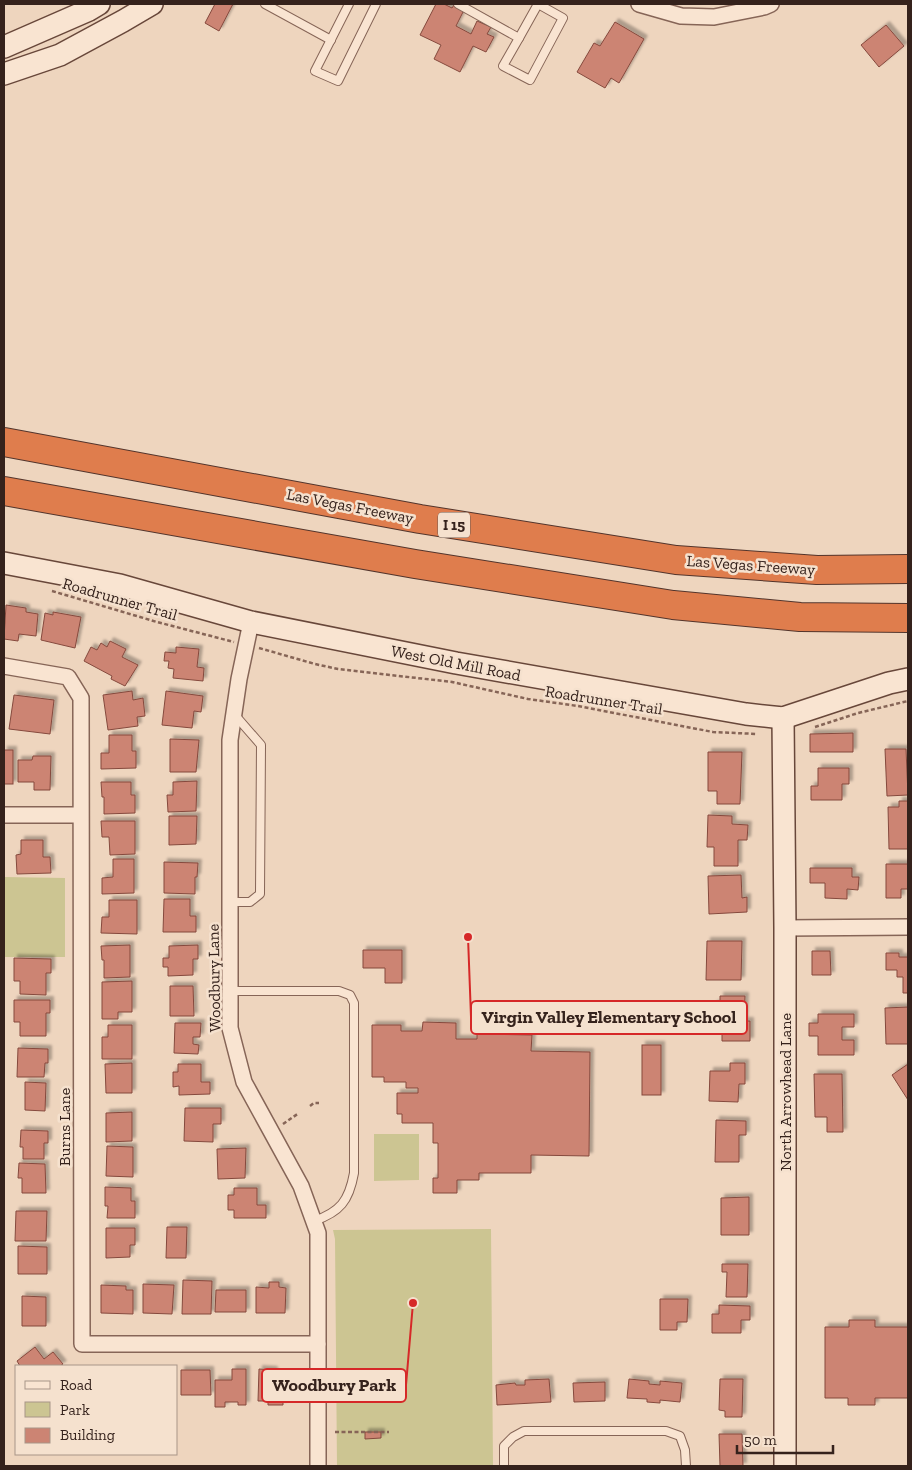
<svg xmlns="http://www.w3.org/2000/svg" width="912" height="1470" font-family="'Zilla Slab',serif">
<style>
.green{fill:#ccc592}
.building{fill:#cc8473;stroke:#85493d;filter:url(#shadow)}
.lines{fill:none;stroke-linecap:round;stroke-linejoin:round}
.lane-casing{stroke:#866557;stroke-width:10}
.street-casing{stroke:#866557;stroke-width:18}
.secondary-casing{stroke:#68473a;stroke-width:24}
.highway-casing{stroke:#53352c;stroke-width:30}
.path{stroke:#866557;stroke-width:2.5;stroke-dasharray:4 2.5;stroke-linecap:butt}
.lane{stroke:#f9e4d1;stroke-width:8}
.street{stroke:#f9e4d1;stroke-width:15}
.secondary{stroke:#f9e4d1;stroke-width:21}
.highway{stroke:#df7d4d;stroke-width:28}
.labels{text-anchor:middle;dominant-baseline:central;stroke-width:5;stroke-linejoin:round;paint-order:stroke}
.shield{fill:#f5e1ce;stroke:#6f5b51;stroke-width:1}
.shield-label{font-size:15px;font-weight:bold;fill:#35221c}
.street-label{font-size:16px;fill:#35221c;stroke:#f5e1ce}
.leader{fill:none;stroke:#d62828;stroke-width:2}
.callout-dot{fill:#d62828;stroke:#f5e1ce;stroke-width:2}
.callout{fill:#f5e1ce;stroke:#d62828;stroke-width:2}
.callout-label{font-size:18px;text-anchor:middle;font-weight:bold;fill:#35221c}
</style>
<defs>
<filter id="shadow"><feDropShadow dx="3.5" dy="-3.5" stdDeviation="1" flood-color="#0004"/></filter>
</defs>
<rect width="100%" height="100%" fill="#eed5be"/>
<!-- green -->
<g class="green">
<polygon points="4,877 65,878 65,957 4,957"/>
<polygon points="374,1134 419,1134 419,1180 374,1181"/>
<polygon points="491,1229 493,1466 337,1466 335,1239 333,1230"/>
</g>
<!-- building -->
<g class="building">
<polygon points="215,4 233,4 219,31 205,23"/>
<polygon points="436,4 444,4 452,8 454,5 464,10 456,26 471,34 477,21 491,27 487,34 494,37 486,52 473,46 460,72 434,59 441,45 420,35"/>
<polygon points="615,22 644,39 619,83 611,78 605,88 577,72 594,43 600,46"/>
<polygon points="886,25 904,46 879,67 861,45"/>
<polygon points="6,605 26,608 26,612 38,614 36,636 19,634 18,641 4,639"/>
<polygon points="53,612 81,617 75,648 41,640 45,613 53,615"/>
<polygon points="110,641 126,649 122,657 138,665 125,686 111,679 112,676 84,661 91,647 97,650 101,643 107,647"/>
<polygon points="176,647 199,649 197,667 204,668 203,681 173,678 174,669 168,668 169,661 164,661 165,652 176,653"/>
<polygon points="132,691 133,700 143,698 145,716 137,717 138,726 108,730 103,695"/>
<polygon points="166,691 203,696 201,712 194,711 192,728 162,725"/>
<polygon points="14,695 54,700 50,734 9,729"/>
<polygon points="853,733 853,752 810,752 810,734"/>
<polygon points="109,735 132,735 132,751 136,751 136,768 101,769 101,753 109,753"/>
<polygon points="170,739 199,740 196,772 170,772"/>
<polygon points="885,749 906,749 908,795 887,796"/>
<rect x="4" y="750" width="9" height="34"/>
<polygon points="708,752 742,752 740,804 717,804 717,791 708,791"/>
<polygon points="33,756 51,756 50,790 34,790 34,782 18,782 18,760 32,760"/>
<polygon points="818,768 849,768 849,784 842,784 842,800 811,800 811,786 818,786"/>
<polygon points="197,781 196,811 168,812 167,795 173,795 173,782"/>
<polygon points="101,782 131,782 131,795 135,795 135,813 104,814 104,797 102,797"/>
<polygon points="899,801 908,801 908,849 889,849 888,807 899,807"/>
<polygon points="708,815 732,816 732,824 748,825 747,840 738,840 738,866 714,866 714,847 707,847"/>
<polygon points="169,816 197,816 196,844 169,845"/>
<polygon points="101,821 135,821 135,854 110,855 109,837 102,837"/>
<polygon points="21,840 43,840 43,857 50,857 51,873 17,874 16,855 21,854"/>
<polygon points="113,859 134,859 134,893 102,894 102,878 113,877"/>
<polygon points="164,862 198,863 197,877 195,877 195,894 164,893"/>
<polygon points="886,864 908,864 908,889 901,889 901,898 886,898"/>
<polygon points="810,868 852,868 852,877 859,877 858,890 847,889 847,899 825,898 825,883 810,883"/>
<polygon points="741,875 742,898 747,897 747,912 709,914 708,876"/>
<polygon points="164,899 190,899 190,916 196,916 196,932 163,932"/>
<polygon points="109,900 137,900 137,934 101,933 102,917 109,917"/>
<polygon points="707,941 742,941 741,980 706,980"/>
<polygon points="130,945 130,977 104,978 104,960 102,960 101,946"/>
<polygon points="198,945 198,959 193,959 193,975 168,976 168,967 163,967 163,958 169,958 169,946"/>
<polygon points="363,950 402,950 402,983 385,983 385,968 363,968"/>
<polygon points="812,951 830,951 831,975 812,975"/>
<polygon points="886,953 899,953 899,957 908,957 908,993 903,993 903,977 897,977 897,970 886,970"/>
<polygon points="14,958 51,959 51,973 46,973 46,995 20,994 20,981 14,981"/>
<polygon points="132,981 132,1012 118,1012 118,1019 102,1019 102,982"/>
<polygon points="170,986 193,986 194,1016 170,1016"/>
<polygon points="720,996 745,996 744,1021 750,1021 750,1041 722,1041 722,1034 714,1034 714,1004 720,1004"/>
<polygon points="14,1000 50,1000 50,1013 46,1013 46,1036 20,1036 20,1022 14,1022"/>
<polygon points="908,1007 908,1044 886,1044 885,1008"/>
<polygon points="818,1014 854,1014 854,1027 842,1027 842,1040 854,1040 854,1055 818,1055 818,1036 809,1036 809,1023 818,1023"/>
<polygon points="423,1022 456,1023 456,1039 477,1039 477,1034 532,1035 531,1051 590,1052 589,1156 531,1155 531,1173 479,1173 479,1180 457,1180 457,1193 433,1193 433,1178 438,1178 438,1143 433,1143 433,1123 402,1123 402,1114 397,1114 397,1093 418,1093 418,1088 406,1088 406,1082 384,1082 384,1077 372,1077 372,1025 401,1025 401,1031 422,1031"/>
<polygon points="175,1023 201,1023 200,1037 193,1037 193,1044 199,1045 198,1054 174,1053"/>
<polygon points="108,1025 132,1025 132,1059 102,1059 102,1037 108,1037"/>
<rect x="642" y="1045" width="19" height="50"/>
<polygon points="18,1048 48,1049 48,1063 45,1063 44,1077 17,1077"/>
<polygon points="132,1063 132,1093 106,1093 105,1064"/>
<polygon points="730,1063 745,1063 745,1084 739,1084 738,1102 709,1101 710,1071 730,1071"/>
<polygon points="178,1064 201,1064 201,1082 210,1082 210,1094 179,1095 179,1086 173,1087 173,1072 178,1072"/>
<polygon points="908,1064 908,1100 892,1075"/>
<polygon points="814,1074 842,1074 843,1132 827,1132 827,1117 815,1117"/>
<polygon points="25,1082 46,1083 45,1111 25,1110"/>
<polygon points="185,1108 221,1108 221,1124 213,1124 213,1142 184,1141"/>
<polygon points="132,1112 132,1141 106,1142 106,1113"/>
<polygon points="716,1120 746,1121 746,1135 739,1135 739,1162 715,1162"/>
<polygon points="21,1130 48,1131 48,1143 44,1143 44,1159 23,1159 23,1147 20,1147"/>
<polygon points="107,1146 133,1147 133,1177 106,1176"/>
<polygon points="246,1148 245,1178 218,1179 217,1149"/>
<polygon points="19,1163 45,1164 46,1193 22,1193 22,1178 18,1178"/>
<polygon points="105,1187 131,1188 131,1201 135,1201 135,1218 107,1218 108,1206 105,1206"/>
<polygon points="234,1188 257,1188 257,1205 266,1205 266,1218 234,1218 234,1210 228,1210 228,1195 234,1195"/>
<polygon points="749,1197 749,1235 721,1235 721,1198"/>
<polygon points="16,1211 47,1211 46,1241 15,1241"/>
<polygon points="167,1227 187,1227 186,1258 166,1258"/>
<polygon points="106,1228 135,1228 135,1245 130,1245 130,1257 106,1258"/>
<polygon points="18,1246 47,1247 47,1274 18,1274"/>
<polygon points="722,1264 748,1264 747,1297 726,1297 727,1272 722,1272"/>
<polygon points="183,1280 212,1281 211,1314 182,1314"/>
<polygon points="269,1282 279,1282 279,1287 286,1288 285,1313 256,1313 256,1287 269,1288"/>
<polygon points="143,1284 174,1285 172,1314 143,1313"/>
<polygon points="101,1285 126,1286 126,1290 133,1290 133,1314 101,1313"/>
<polygon points="216,1290 246,1290 246,1312 215,1312"/>
<polygon points="22,1296 46,1297 46,1326 22,1326"/>
<polygon points="660,1299 688,1299 687,1322 677,1322 677,1330 660,1330"/>
<polygon points="719,1305 750,1306 750,1320 741,1320 741,1333 712,1333 712,1314 719,1314"/>
<polygon points="849,1320 875,1320 875,1327 908,1327 908,1398 875,1398 875,1405 848,1405 848,1398 825,1398 825,1327 849,1327"/>
<polygon points="35,1347 44,1359 53,1352 63,1364 60,1366 20,1366 17,1361"/>
<polygon points="232,1369 246,1369 246,1405 238,1405 238,1402 225,1402 225,1407 215,1407 215,1380 232,1380"/>
<polygon points="259,1369 274,1370 274,1378 291,1378 290,1400 283,1399 283,1405 268,1405 268,1401 258,1401"/>
<polygon points="181,1370 210,1370 211,1395 181,1395"/>
<polygon points="549,1379 551,1402 497,1405 496,1385 515,1383 516,1385 525,1385 525,1380"/>
<polygon points="629,1379 649,1381 649,1384 660,1385 660,1381 682,1383 680,1402 660,1400 660,1403 647,1402 647,1399 627,1398"/>
<polygon points="720,1379 743,1379 742,1417 725,1417 725,1411 719,1410"/>
<polygon points="605,1382 605,1401 574,1402 573,1383"/>
<polygon points="365,1432 381,1432 381,1438 365,1439"/>
<polygon points="719,1434 742,1434 743,1466 720,1466"/>
</g>
<g class="lines">
<defs>
<g id="lane">
<polyline points="265,4 331,40"/>
<polyline points="349,4 315,71 338,81 376,4"/>
<polyline points="458,4 519,38 503,66 530,80 563,18 538,4"/>
<polyline points="519,38 538,4"/>
<polyline points="230,902 250,902 260,894 261,745 234,714"/>
<path d="M 230,991 L 339,991 L 350,995 L 354,1003 L 354,1173 C 349,1201 340,1212 314,1221"/>
<polyline points="504,1466 504,1446 513,1437 524,1431 666,1431 680,1436 685,1450 686,1466"/>
</g>
<g id="street">
<polyline points="639,4 681,16 714,17 764,7 771,4"/>
<polyline points="251,622 239,679 230,740 230,1028 244,1082 301,1186 318,1233 318,1466"/>
<polyline points="4,666 68,677 81,698 82,1344 318,1344"/>
<polyline points="4,815 80,815"/>
<polyline points="785,928 908,927"/>
</g>
<g id="secondary">
<polyline points="4,47 89,10 99,4"/>
<polyline points="4,74 60,55 123,21 152,4"/>
<polyline points="4,563 120,585 251,622 456,663 746,714 783,718 889,683 908,679"/>
<polyline points="783,718 785,928 785,1466"/>
</g>
<g id="highway">
<polyline points="4,442 420,519 676,560 817,570 908,569"/>
<polyline points="4,491 415,564 673,605 800,617 908,618"/>
</g>
</defs>
<!-- lane casing -->
<use href="#lane" class="lane-casing"/>
<!-- street casing -->
<use href="#street" class="street-casing"/>
<!-- secondary casing -->
<use href="#secondary" class="secondary-casing"/>
<!-- highway casing -->
<use href="#highway" class="highway-casing"/>
<!-- path -->
<g class="path">
<polyline points="52,591 157,622 234,642"/>
<polyline points="259,648 315,664 338,669 452,682 528,699 578,706 713,732 757,734"/>
<polyline points="815,727 858,713 908,701"/>
<polyline points="310,1106 314,1103 319,1103"/>
<polyline points="283,1124 299,1113"/>
<polyline points="335,1432 389,1432"/>
</g>
<!-- lane -->
<use href="#lane" class="lane"/>
<!-- street -->
<use href="#street" class="street"/>
<!-- secondary -->
<use href="#secondary" class="secondary"/>
<!-- highway -->
<use href="#highway" class="highway"/>
</g>
<g class="labels">
<!-- shield labels -->
<rect class="shield" x="438" y="512.5" width="32" height="25" rx="4"/>
<g class="shield-label">
<text x="454" y="525">I 15</text>
</g>
<!-- street labels -->
<g class="street-label">
<text transform="translate(350 506) rotate(11)">Las Vegas Freeway</text>
<text transform="translate(751 565) rotate(4)">Las Vegas Freeway</text>
<text transform="translate(120 599) rotate(16)">Roadrunner Trail</text>
<text transform="translate(456 663) rotate(11)">West Old Mill Road</text>
<text transform="translate(604 700) rotate(9)">Roadrunner Trail</text>
<text transform="translate(214 978) rotate(-91)">Woodbury Lane</text>
<text transform="translate(785 1092) rotate(-90)">North Arrowhead Lane</text>
<text transform="translate(64 1127) rotate(-90)">Burns Lane</text>
</g>
</g>
<!-- callouts -->
<path class="leader" d="M468 937L471 1017M413 1303L406 1385"/>
<g class="callout-dot">
<circle cx="468" cy="937" r="5"/>
<circle cx="413" cy="1303" r="5"/>
</g>
<g class="callout">
<rect x="471" y="1001" width="276" height="33" rx="5"/>
<rect x="262" y="1369" width="144" height="33" rx="5"/>
</g>
<g class="callout-label">
<text x="609" y="1023">Virgin Valley Elementary School</text>
<text x="334" y="1391">Woodbury Park</text>
</g>
<!-- border -->
<rect width="912" height="1470" fill="none" stroke="#35221c" stroke-width="10"/>
<!-- legend -->
<rect x="15" y="1365" width="162" height="90" fill="#f5e1ce" stroke="#a89587"/>
<rect x="25" y="1381" width="25" height="8" fill="#f9e4d1" stroke="#a89587"/>
<text x="60" y="1390" font-size="15" fill="#35221c">Road</text>
<rect x="25" y="1402" width="25" height="15" fill="#ccc592" stroke="#a89587"/>
<text x="60" y="1415" font-size="15" fill="#35221c">Park</text>
<rect x="25" y="1428" width="25" height="15" fill="#cc8473" stroke="#a89587"/>
<text x="60" y="1440" font-size="15" fill="#35221c">Building</text>
<!-- scale -->
<path d="M737 1445v8h96v-8" fill="none" stroke="#35221c" stroke-width="2.5"/>
<text x="744" y="1445" font-size="15" fill="#35221c" stroke="#f5e1ce" stroke-width="4" paint-order="stroke">50 m</text>
</svg>
